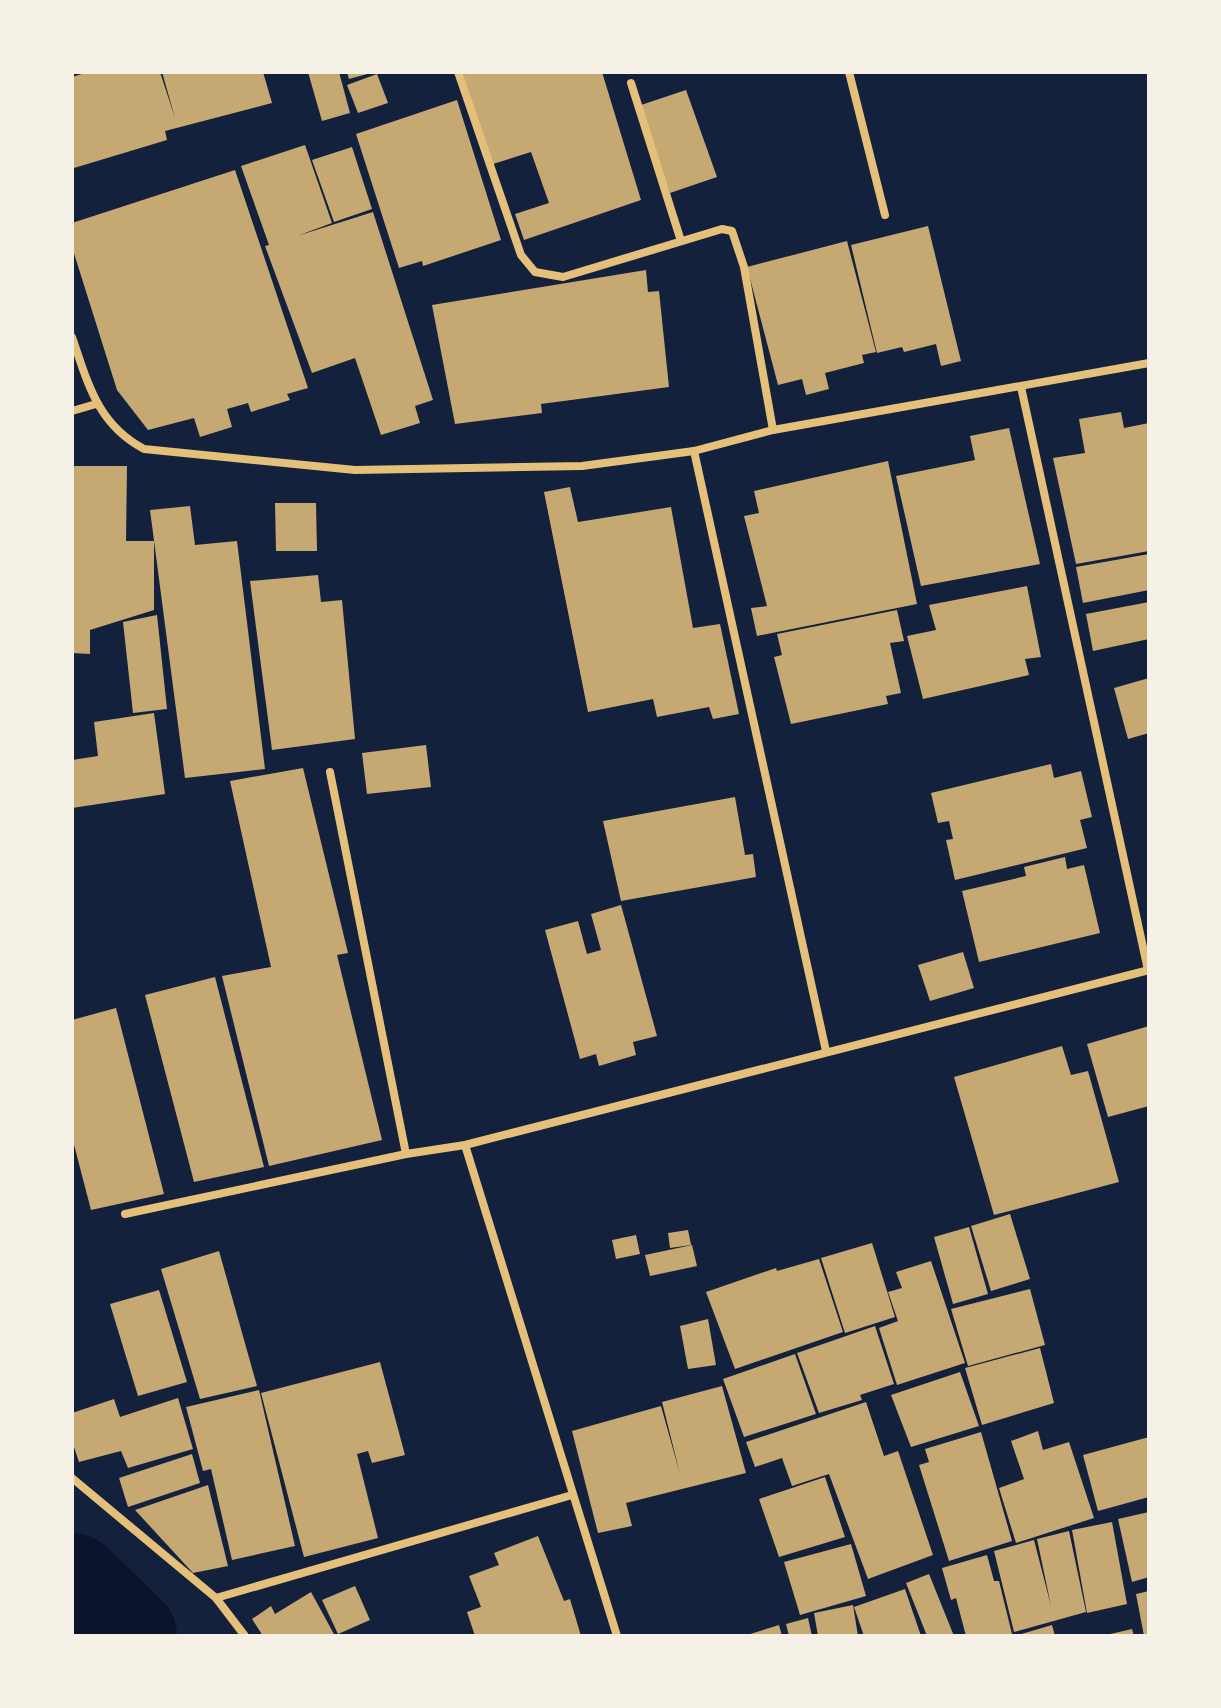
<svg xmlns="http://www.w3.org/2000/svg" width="1221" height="1708" font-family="'Varela Round',sans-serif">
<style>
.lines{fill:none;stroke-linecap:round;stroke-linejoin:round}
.river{stroke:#0b132b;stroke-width:100}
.building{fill:#c6a872}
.minor{stroke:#e5c07b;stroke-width:8}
</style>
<rect width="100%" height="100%" fill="#14213d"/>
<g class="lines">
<!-- river -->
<polyline class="river" points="72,1583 127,1636"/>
</g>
<!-- building -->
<g class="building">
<polygon points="88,72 160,72 175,118 162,72 263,72 272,103 165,131 167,140 74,168 72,77"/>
<polygon points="308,72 339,72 350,113 322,121"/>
<polygon points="347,72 371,72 371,73 349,79"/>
<polygon points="459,72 602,72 641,200 524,240 515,214 549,203 531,152 493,164"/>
<polygon points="377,74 388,103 358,113 347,85"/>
<polygon points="686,90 717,177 670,193 638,106"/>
<polygon points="457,100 501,240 423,266 422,261 399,268 356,134"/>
<polygon points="305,145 332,223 297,236 373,212 433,400 415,406 420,423 381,435 355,358 312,373 265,246 269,245 241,166"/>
<polygon points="352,147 372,209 334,222 312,160"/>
<polygon points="235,170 308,388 287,394 290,400 251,412 248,403 227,409 232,427 200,437 194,418 148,430 117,390 72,247 72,223"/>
<polygon points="928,226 961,361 941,366 936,344 904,352 902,347 877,353 851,245"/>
<polygon points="847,241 876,352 862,355 864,363 825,373 829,389 806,395 802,379 778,385 747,267"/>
<polygon points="646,270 648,292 659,291 669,387 541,404 542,413 455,424 432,305"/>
<polygon points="1121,412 1124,428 1149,423 1149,551 1076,564 1053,458 1085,453 1079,419"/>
<polygon points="1009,428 1040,564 921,586 896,476 975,460 970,436"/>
<polygon points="888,461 917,604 757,636 751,608 767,606 744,516 759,513 754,491"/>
<polygon points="72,466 127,466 126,541 154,541 154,610 90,630 90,654 72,653"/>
<polygon points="570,487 578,522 671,507 693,628 720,624 739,714 713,719 709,707 657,717 653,699 588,712 544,492"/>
<polygon points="275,503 316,503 317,551 276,551"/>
<polygon points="190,506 195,545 237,541 265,769 185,778 150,510"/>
<polygon points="1149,554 1149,590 1083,603 1076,567"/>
<polygon points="318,575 321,602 342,600 355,739 272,750 250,581"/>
<polygon points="1027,586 1041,657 1025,659 1029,675 923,699 907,636 936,630 929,605"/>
<polygon points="1149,602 1149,639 1093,651 1086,614"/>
<polygon points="897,610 904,641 890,643 901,693 886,696 888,704 791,724 774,657 782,655 777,634"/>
<polygon points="157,615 167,709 133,713 123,622"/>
<polygon points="1149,678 1149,733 1128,739 1114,688"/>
<polygon points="154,713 165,794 72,808 72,760 98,756 94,722"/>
<polygon points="426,745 431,787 367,794 362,753"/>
<polygon points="1051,764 1054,778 1081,771 1092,817 1080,820 1087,848 955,880 946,840 953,839 949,821 938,823 931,793"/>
<polygon points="303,768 348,953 337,955 382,1140 269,1166 222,976 271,967 230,781"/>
<polygon points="735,797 745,855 753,854 756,877 621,901 603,821"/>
<polygon points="1065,857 1067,869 1084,865 1100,933 979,962 962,891 1026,876 1024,867"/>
<polygon points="621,905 657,1036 633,1042 636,1055 599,1066 596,1054 580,1059 545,930 578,921 587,954 601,950 591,914"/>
<polygon points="963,952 974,988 930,1001 918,965"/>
<polygon points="215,977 264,1167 194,1182 145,995"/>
<polygon points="116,1008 164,1194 91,1210 72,1137 72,1020"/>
<polygon points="1149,1026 1149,1106 1108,1117 1087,1044"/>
<polygon points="1062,1046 1071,1075 1088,1071 1119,1182 994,1215 954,1077"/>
<polygon points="1010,1214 1030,1279 991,1291 971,1226"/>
<polygon points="969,1227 988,1294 953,1304 934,1237"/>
<polygon points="688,1230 691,1245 670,1248 668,1233"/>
<polygon points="636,1235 640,1254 616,1259 612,1240"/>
<polygon points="872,1243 895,1317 845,1333 821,1258"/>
<polygon points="692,1245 697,1266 650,1276 645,1255"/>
<polygon points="219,1251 257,1386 200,1399 161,1269"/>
<polygon points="819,1259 843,1332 735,1369 706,1292 776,1268 777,1271"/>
<polygon points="931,1261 965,1363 897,1385 879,1328 898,1321 888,1292 902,1288 896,1272"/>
<polygon points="1030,1289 1045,1345 968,1366 951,1309"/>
<polygon points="159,1290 187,1382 138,1396 110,1304"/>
<polygon points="708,1319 716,1365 688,1369 680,1326"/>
<polygon points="875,1326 894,1384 860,1395 862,1400 819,1413 797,1353"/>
<polygon points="1040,1348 1054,1403 982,1425 965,1368"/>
<polygon points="795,1354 816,1414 744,1437 723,1379"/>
<polygon points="380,1362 405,1455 372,1463 368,1451 357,1454 378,1538 304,1557 261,1393"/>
<polygon points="960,1372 979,1426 911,1447 891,1395"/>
<polygon points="722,1386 746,1473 626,1503 632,1526 598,1533 572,1431 661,1406 680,1474 662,1402"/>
<polygon points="259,1390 295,1546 232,1560 211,1469 203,1471 186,1407"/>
<polygon points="178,1398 193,1449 128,1468 121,1451 79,1462 72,1441 72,1413 114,1399 120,1417"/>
<polygon points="866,1402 884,1456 898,1451 933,1555 868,1579 829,1474 792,1486 782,1458 755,1467 746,1442"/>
<polygon points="1038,1431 1043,1450 1069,1442 1094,1518 1016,1543 999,1488 1024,1479 1011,1441"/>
<polygon points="981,1432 1012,1541 949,1561 919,1465 929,1462 925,1449"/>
<polygon points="1149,1437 1149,1497 1098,1511 1083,1455"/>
<polygon points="192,1454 200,1483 128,1507 119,1478"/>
<polygon points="825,1477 845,1537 779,1557 759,1499"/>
<polygon points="208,1485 228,1566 193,1573 135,1510"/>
<polygon points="1149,1512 1149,1577 1132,1582 1118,1519"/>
<polygon points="1112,1522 1127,1604 1087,1613 1072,1530"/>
<polygon points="1069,1531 1086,1612 1014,1632 994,1551 1034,1540 1051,1606 1037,1539"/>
<polygon points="538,1536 564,1601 570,1599 581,1636 475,1636 467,1612 481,1607 469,1576 499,1565 494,1553"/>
<polygon points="851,1544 866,1596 800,1615 784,1562"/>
<polygon points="987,1555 994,1581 999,1581 1012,1634 966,1636 956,1598 951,1600 942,1568"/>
<polygon points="929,1574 954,1636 927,1636 906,1583"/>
<polygon points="355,1586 370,1620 338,1634 322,1600"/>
<polygon points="905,1589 921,1636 864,1636 854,1607"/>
<polygon points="1149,1591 1149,1636 1144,1636 1136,1594"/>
<polygon points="311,1592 335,1636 263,1636 252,1619 271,1606 275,1614"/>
<polygon points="853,1605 858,1636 818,1636 814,1613"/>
<polygon points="808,1618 812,1636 789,1636 786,1624"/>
<polygon points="779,1625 782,1636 747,1636 747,1635"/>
<polygon points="1052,1625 1055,1636 1018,1636 1018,1635"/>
<polygon points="1132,1629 1134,1636 1106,1636 1106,1635"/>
</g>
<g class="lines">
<!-- minor -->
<g class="minor">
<polyline points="458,72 521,255 535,272 563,277 722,229 732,231 744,267 773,430"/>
<polyline points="849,72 885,215"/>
<polyline points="631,83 681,241"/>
<path d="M 72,337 C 88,383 97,424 144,449 L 355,470 L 582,466 L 694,451 L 773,430 L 1149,363"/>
<polyline points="1021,387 1148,970"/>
<polyline points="72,411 96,404"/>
<polyline points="694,451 826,1051"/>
<polyline points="330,772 406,1154"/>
<polyline points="465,1145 617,1636"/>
<polyline points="125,1214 406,1154 465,1145 1149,970"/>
<polyline points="72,1478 216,1598 245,1636"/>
<polyline points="216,1598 572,1495"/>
</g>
</g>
<!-- border -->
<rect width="1221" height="1708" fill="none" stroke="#f6f1e7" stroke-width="148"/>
</svg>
